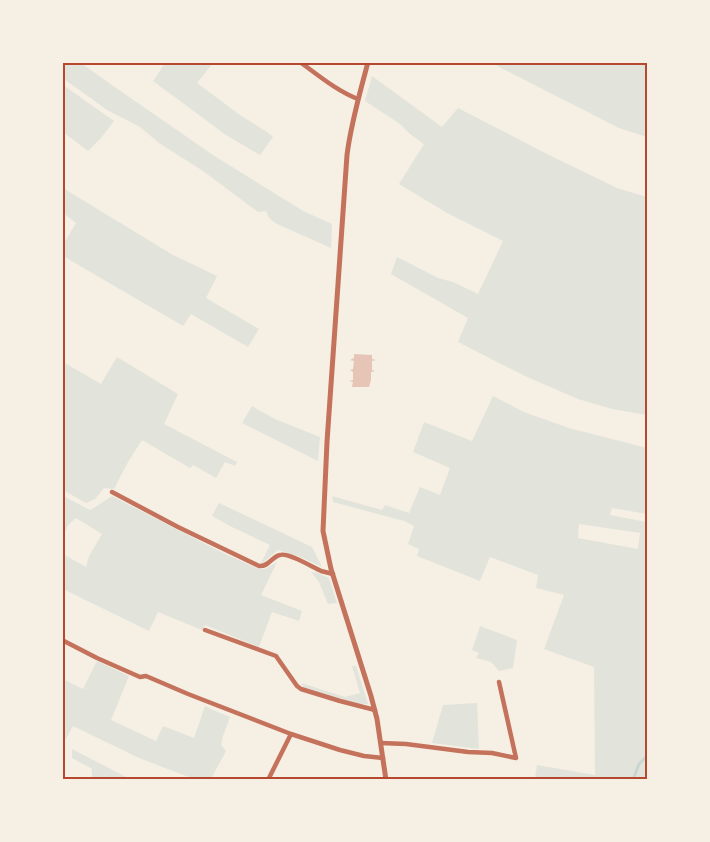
<svg xmlns="http://www.w3.org/2000/svg" width="710" height="842" font-family="'PT Serif',serif">
<style>
.green{fill:#e2e4dc;fill-rule:evenodd}
.lines{fill:none;stroke-linecap:round;stroke-linejoin:round}
.stream{stroke:#c9d6d2;stroke-width:3}
.building{fill:#e6c5b7}
.minor{stroke:#c5725c;stroke-width:4.5}
.tertiary{stroke:#c5725c;stroke-width:5}
.neatline{fill:none;stroke:#b5482f;stroke-width:2}
</style>
<rect width="100%" height="100%" fill="#f6efe4"/>
<!-- green -->
<g class="green">
<polygon points="63,62 81,63 109,83 213,155 303,211 332,224 331,248 277,224 269,218 266,211 258,212 203,171 159,143 140,127 107,110 64,79 63,80"/>
<polygon points="165,63 213,63 197,83 240,115 267,132 273,137 260,155 226,135 153,81"/>
<polygon points="493,63 647,63 647,137 619,128 501,68"/>
<polygon points="372,76 442,127 458,108 549,155 617,188 647,197 647,415 612,409 578,399 525,376 458,342 468,318 391,274 397,257 438,278 453,282 478,294 503,241 447,213 399,184 424,144 410,134 400,124 365,101"/>
<polygon points="63,85 114,121 101,138 88,151 63,132"/>
<polygon points="63,188 173,255 217,276 206,298 259,329 248,347 191,314 183,326 63,256 63,239 66,240 76,223 63,213"/>
<polygon points="117,357 178,394 164,424 237,462 235,466 225,462 216,478 193,465 190,468 142,440 128,462 114,489 104,488 95,499 86,503 63,490 63,362 101,384"/>
<path d="M 493,396 L 524,412 L 569,428 L 647,448 L 647,514 L 612,508 L 610,515 L 647,522 L 647,779 L 526,779 L 535,778 L 537,765 L 595,775 L 594,667 L 544,649 L 564,595 L 536,588 L 538,575 L 490,557 L 480,581 L 417,556 L 419,549 L 408,544 L 414,526 L 404,521 L 333,502 L 332,496 L 382,510 L 385,505 L 409,513 L 420,487 L 440,495 L 450,468 L 413,452 L 424,422 L 472,441 ZM 579,524 L 640,533 L 638,549 L 578,538 Z"/>
<polygon points="252,406 275,419 320,437 318,461 242,423"/>
<polygon points="63,496 90,510 100,504 112,496 221,552 259,569 265,569 277,562 261,595 302,611 299,621 272,612 259,647 205,625 202,630 158,612 149,631 63,589 63,554 86,567 89,556 102,534 76,518 68,525 63,537"/>
<polygon points="219,503 312,547 322,567 298,556 278,550 260,565 270,545 232,527 212,516"/>
<polygon points="311,572 318,573 329,578 337,603 328,604 319,582"/>
<polygon points="480,626 517,640 513,668 499,671 491,662 476,658 479,653 472,650"/>
<polygon points="97,661 129,676 111,720 156,741 163,726 194,738 205,706 213,710 230,717 223,736 221,745 226,751 211,779 194,779 139,758 73,726 63,744 63,679 83,689"/>
<polygon points="352,666 356,666 368,704 358,704 304,688 301,683 345,697 360,693"/>
<polygon points="477,703 479,749 432,743 443,705"/>
<polygon points="72,749 130,779 131,779 92,779 92,769 72,758"/>
</g>
<g class="lines">
<!-- stream -->
<polyline class="stream" points="633,780 639,764 648,755"/>
</g>
<!-- building -->
<polygon class="building" points="354,354 372,355 372,359 376,360 372,361 372,370 375,371 371,372 371,380 369,387 352,387 353,382 349,381 353,380 353,372 350,370 353,369 354,361 350,360 354,358"/>
<g class="lines">
<!-- minor -->
<g class="minor">
<path d="M 300,62 C 318,75 337,91 358,99"/>
<path d="M 112,492 L 178,527 L 259,566 C 269,567 271,557 280,555 C 288,552 312,567 321,571 C 325,572 329,573 333,574"/>
<polyline points="205,630 276,656 297,686 301,689 340,701 375,710"/>
<polyline points="62,640 97,658 140,677 146,676 188,694 291,734 340,750 364,756 383,758"/>
<polyline points="381,743 406,744 468,752 492,753 516,758 499,682"/>
<polyline points="268,780 291,734"/>
</g>
<!-- tertiary -->
<path class="tertiary" d="M 368,62 C 360,93 351,123 347,155 L 327,442 L 323,531 L 331,569 L 371,696 L 377,719 L 386,780"/>
</g>
<!-- border -->
<rect width="710" height="842" fill="none" stroke="#f6efe4" stroke-width="128"/>
<rect x="64" y="64" width="582" height="714" class="neatline"/>
</svg>
